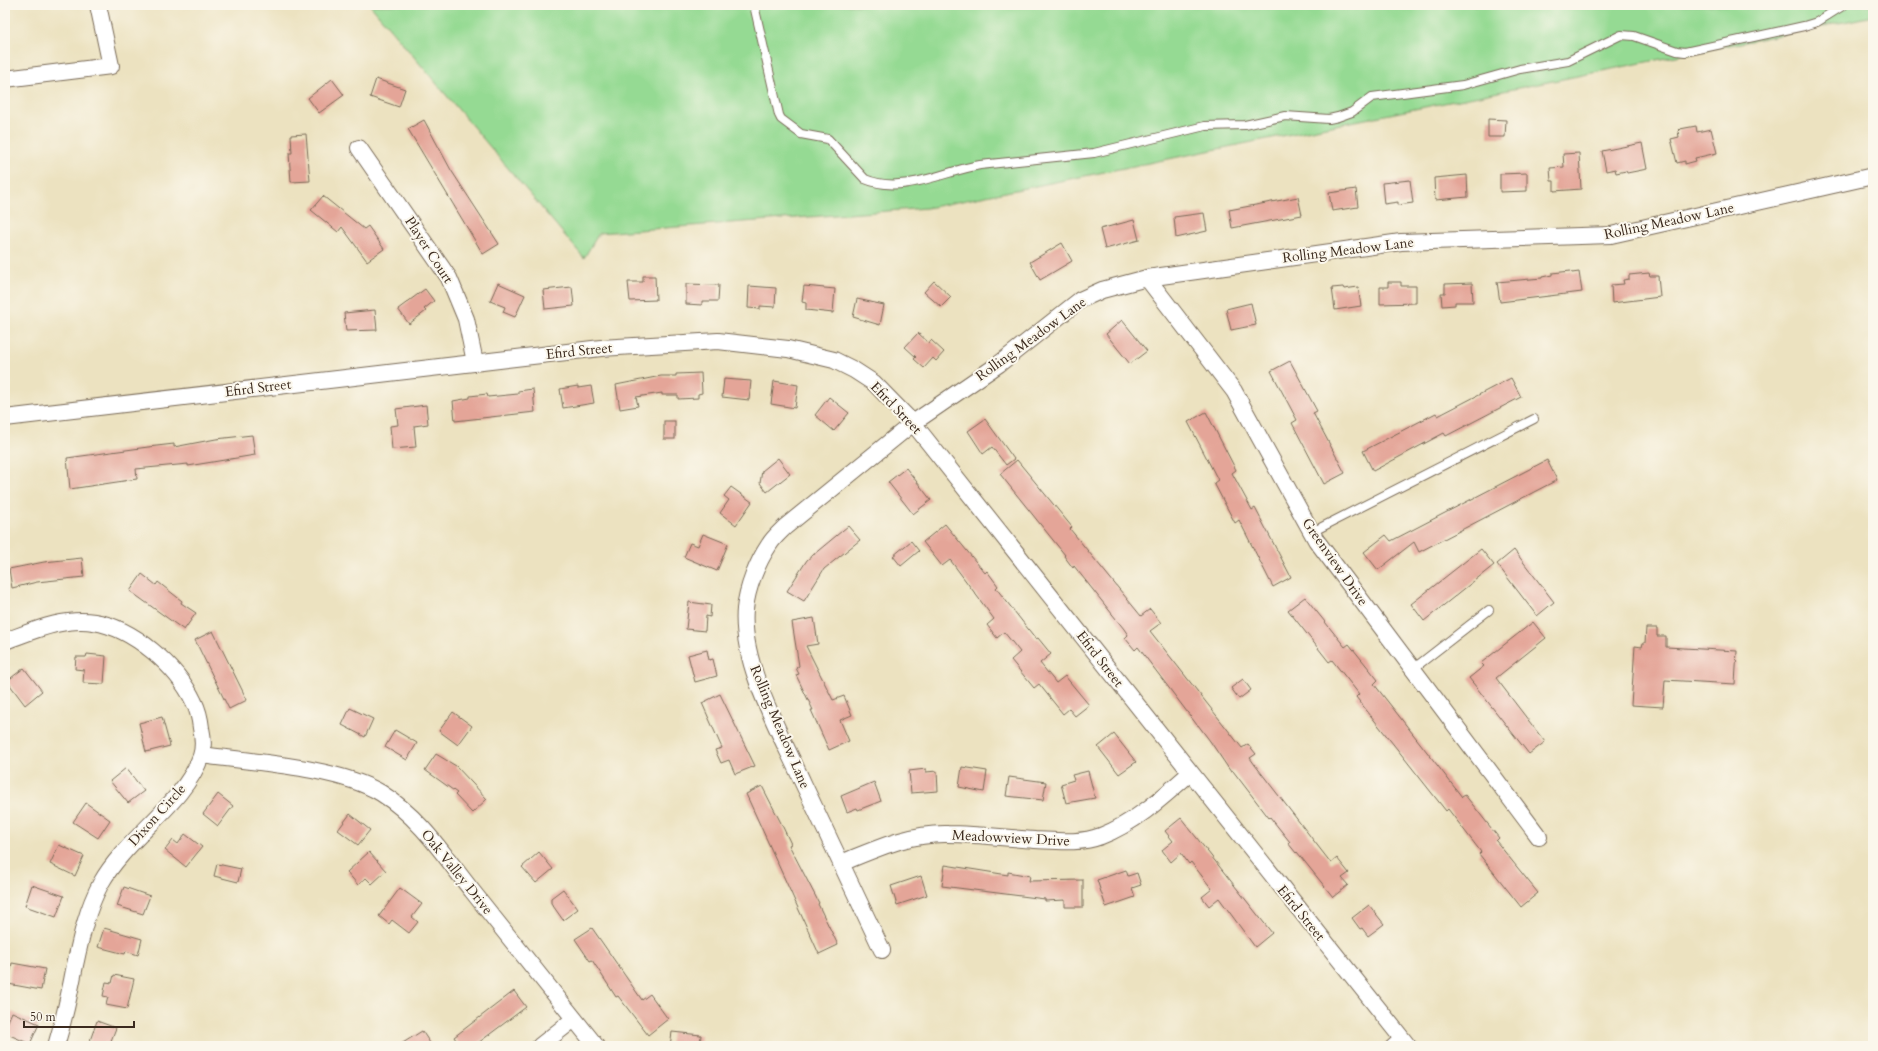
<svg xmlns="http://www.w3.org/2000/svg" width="1878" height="1051" font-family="Cardo,serif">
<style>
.green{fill:#95da93;stroke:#688258}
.building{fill:#e4a598}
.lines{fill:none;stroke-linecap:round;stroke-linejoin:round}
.service-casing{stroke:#796a57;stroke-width:10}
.minor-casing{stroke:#796a57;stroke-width:18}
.service{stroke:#fff;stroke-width:8}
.minor{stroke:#fff;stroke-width:16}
.labels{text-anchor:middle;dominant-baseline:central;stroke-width:4;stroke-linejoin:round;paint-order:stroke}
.street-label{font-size:14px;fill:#3b2a1e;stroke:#fbf7ec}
</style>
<rect width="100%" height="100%" fill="#fbf7ec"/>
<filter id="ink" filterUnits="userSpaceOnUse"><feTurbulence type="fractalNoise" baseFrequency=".025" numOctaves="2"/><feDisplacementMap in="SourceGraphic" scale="8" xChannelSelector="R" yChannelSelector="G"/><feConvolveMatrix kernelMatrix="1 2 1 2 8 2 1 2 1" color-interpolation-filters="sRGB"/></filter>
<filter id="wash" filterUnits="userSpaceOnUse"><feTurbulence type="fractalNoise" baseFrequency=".012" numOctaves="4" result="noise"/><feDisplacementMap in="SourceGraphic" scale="16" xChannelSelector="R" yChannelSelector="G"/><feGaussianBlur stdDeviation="0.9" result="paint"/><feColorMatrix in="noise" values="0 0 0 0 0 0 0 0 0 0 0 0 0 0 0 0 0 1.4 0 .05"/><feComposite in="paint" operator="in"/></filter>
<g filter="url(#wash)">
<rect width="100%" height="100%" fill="#ece2c0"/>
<!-- green -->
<polygon class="green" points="370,5 1873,5 1873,16 927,208 599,233 584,258"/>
<g id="blocks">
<!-- building -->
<g class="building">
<polygon points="332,79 344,95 319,113 308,98"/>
<polygon points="376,79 405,89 399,107 370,97"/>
<polygon points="1488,119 1506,120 1505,137 1488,137"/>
<polygon points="424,120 451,170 499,244 483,254 408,129"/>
<polygon points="1696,126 1697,132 1711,129 1717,153 1695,158 1696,161 1685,164 1685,161 1677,163 1671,139 1679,137 1678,131 1680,129"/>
<polygon points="306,134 310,181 291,182 289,153 292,153 291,135"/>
<polygon points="1642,143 1647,169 1627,173 1626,171 1616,173 1615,169 1606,171 1602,151"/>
<polygon points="1579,153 1581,189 1554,191 1554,181 1551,181 1550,168 1564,167 1563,154"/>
<polygon points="1527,173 1527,191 1500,192 1500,174"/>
<polygon points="1467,175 1468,197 1435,200 1434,178"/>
<polygon points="1410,180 1413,203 1398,205 1398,202 1384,204 1382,183"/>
<polygon points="1356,189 1358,207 1332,211 1329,193"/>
<polygon points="323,196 364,229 368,226 384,249 367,261 342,227 338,232 311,210"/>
<polygon points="1298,197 1302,215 1232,228 1229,210"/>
<polygon points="1204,213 1207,231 1176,238 1174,217"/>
<polygon points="1134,220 1139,240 1105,249 1100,229"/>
<polygon points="1062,243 1072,261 1040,280 1030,262"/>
<polygon points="1571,271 1572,273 1579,272 1582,292 1500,302 1497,282 1542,278 1542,277 1552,275 1552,273"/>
<polygon points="1649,273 1650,276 1658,276 1660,297 1612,303 1611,285 1624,284 1623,280 1629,279 1629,275"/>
<polygon points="643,276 655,276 656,300 630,301 628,282 643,282"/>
<polygon points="934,281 951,297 941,307 924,292"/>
<polygon points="1388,282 1401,282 1401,286 1416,286 1416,303 1380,304 1380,287 1388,287"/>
<polygon points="498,283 525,295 515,317 503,312 505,307 490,301"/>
<polygon points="1472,283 1473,302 1455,302 1455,305 1442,306 1441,293 1445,293 1445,284"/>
<polygon points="686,284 719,285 718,301 702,301 702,305 686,304"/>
<polygon points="749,286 776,288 775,307 760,306 760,309 748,308"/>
<polygon points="804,286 835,289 833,313 806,310 806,303 802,302"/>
<polygon points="572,287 574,306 545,309 543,290"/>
<polygon points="1343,287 1344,289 1358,287 1361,306 1335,310 1332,288"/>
<polygon points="425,289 434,301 424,309 426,311 409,324 398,309"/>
<polygon points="857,299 884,305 880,325 853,317"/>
<polygon points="1251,303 1256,325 1231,330 1226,309"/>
<polygon points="375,310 377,330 346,331 344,313"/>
<polygon points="1122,320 1147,351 1130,364 1106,334"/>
<polygon points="918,333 929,343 931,340 944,352 936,361 933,358 924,368 914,359 916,357 905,347"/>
<polygon points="1290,361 1317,411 1313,413 1345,473 1324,484 1292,423 1297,420 1271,371"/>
<polygon points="701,373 702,393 698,394 698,398 678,399 678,395 662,395 662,393 636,397 638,406 620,409 616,385 661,376 676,376 676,374"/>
<polygon points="1511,378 1521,397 1446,436 1444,433 1373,471 1363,451 1436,413 1438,416"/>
<polygon points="724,379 751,381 749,400 722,397"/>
<polygon points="774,381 798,385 795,408 771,404"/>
<polygon points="578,386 578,388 591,386 594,403 563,408 560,389"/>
<polygon points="533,389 535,412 455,421 453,401 470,398 470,396 487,394 488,397 518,394 518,391"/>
<polygon points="829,397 849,413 834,431 815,415"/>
<polygon points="426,405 428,424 414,426 416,447 392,449 390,426 398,425 396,409"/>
<polygon points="1206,412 1236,470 1232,473 1252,510 1255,508 1291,577 1273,587 1239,520 1235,523 1214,483 1218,480 1188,422"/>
<polygon points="985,419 1014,459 1006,465 992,447 983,454 968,431"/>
<rect x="664" y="421" width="11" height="18"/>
<polygon points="252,435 255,455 188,466 188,464 136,469 137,479 70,489 67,458 148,447 174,444 174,447 216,439"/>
<polygon points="778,458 790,474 767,492 760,483 762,471"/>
<polygon points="1017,460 1072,527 1070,529 1141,616 1150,609 1161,623 1150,631 1242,748 1248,744 1256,754 1250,758 1255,765 1331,863 1337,858 1349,873 1342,878 1348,885 1333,897 1297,852 1296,853 1288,843 1290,842 1270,817 1269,818 1233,771 1231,772 1210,741 1198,725 1197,725 1138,647 1135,650 1125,638 1128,635 1124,629 1074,566 1073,568 1064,556 1065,555 1000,474"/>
<polygon points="1547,460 1557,480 1419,552 1414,542 1378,570 1364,552 1386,535 1391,541"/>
<polygon points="906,468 931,500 913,514 888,482"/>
<polygon points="731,487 752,502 736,525 720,513 729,500 724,496"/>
<polygon points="945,524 985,573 987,571 998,586 996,588 1036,639 1038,638 1051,654 1040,663 1056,683 1065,676 1089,705 1075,716 1069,709 1063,714 1039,684 1034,688 1011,660 1020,652 1004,632 997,638 987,625 994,619 951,561 950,560 942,566 923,542"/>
<polygon points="848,526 860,540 824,569 804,601 787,591 807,560"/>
<polygon points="703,534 728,544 717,571 684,557 690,543 698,546"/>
<polygon points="911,541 919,551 901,566 893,556"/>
<polygon points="1481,549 1494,565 1424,621 1411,604"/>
<polygon points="1514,550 1554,602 1537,616 1497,564"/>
<polygon points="82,558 84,577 37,582 12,588 9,569 44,562"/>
<polygon points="142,574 156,585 158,582 182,601 181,603 196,613 184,630 130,591"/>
<polygon points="1305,597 1345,647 1349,644 1378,680 1374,684 1413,734 1462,797 1465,795 1499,838 1496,841 1538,893 1521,907 1479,854 1481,852 1448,809 1446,811 1356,697 1359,694 1332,660 1329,662 1288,610"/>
<polygon points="689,602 711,605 710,617 706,616 705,631 686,629"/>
<polygon points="814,618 818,644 806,646 833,700 844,696 852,715 840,720 849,741 829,750 811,710 813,710 796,675 799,674 796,668 799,666 792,622"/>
<polygon points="1533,622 1546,638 1496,678 1545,742 1529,754 1469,678 1484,666 1481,663"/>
<polygon points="1646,628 1657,628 1657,636 1666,636 1666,647 1737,651 1735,684 1665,680 1663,707 1631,705 1635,646 1642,647 1643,643 1645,643"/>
<polygon points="213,631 247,700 229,709 195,640"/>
<polygon points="707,650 709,660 713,659 717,676 695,682 688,655"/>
<polygon points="87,654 106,656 104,684 83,683 84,670 75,669 76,657 86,657"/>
<polygon points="24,668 42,691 25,705 7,681"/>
<polygon points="1243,679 1251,690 1239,699 1231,688"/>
<polygon points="720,694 755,766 735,774 729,760 721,763 715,750 722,748 702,703"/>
<polygon points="350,708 373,719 365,737 342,725"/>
<polygon points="453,712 472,726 458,745 439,731"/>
<polygon points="162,717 170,746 146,752 139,723"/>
<polygon points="395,730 417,743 407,760 385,747"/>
<polygon points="1114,734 1136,762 1119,774 1098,747"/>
<polygon points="436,754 456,766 487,799 472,813 455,795 457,793 425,770"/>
<polygon points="962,767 987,771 984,792 959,787"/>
<polygon points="126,768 144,791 128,803 110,781"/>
<polygon points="926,769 926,772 937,771 938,791 911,793 909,771"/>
<polygon points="1088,771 1095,798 1066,803 1061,784 1074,780 1072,775"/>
<polygon points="1009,777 1046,782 1043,800 1006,796"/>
<polygon points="874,782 881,801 858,810 857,808 847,812 841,796"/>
<polygon points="762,786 781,823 791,844 789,845 819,903 818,904 838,945 819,954 746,794"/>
<polygon points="218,794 233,806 218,826 203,814"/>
<polygon points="86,803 110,820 98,838 73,822"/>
<polygon points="350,814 370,830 358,845 338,830"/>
<polygon points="1181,818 1272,933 1255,947 1219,898 1209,906 1202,897 1212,889 1191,862 1189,864 1181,853 1171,862 1162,850 1173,841 1165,831"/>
<polygon points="185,834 202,847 186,867 165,850 173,840 178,844"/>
<polygon points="59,845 84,856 75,876 50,864"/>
<polygon points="369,852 386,871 372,884 366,878 358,885 347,872"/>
<polygon points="539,852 553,869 536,883 522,867"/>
<polygon points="217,864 241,869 238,882 214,876"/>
<polygon points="945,865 1008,875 1008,872 1030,876 1029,881 1083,880 1083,907 1065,907 1065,900 1045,901 1045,899 942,886"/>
<polygon points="1126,870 1128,876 1137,873 1141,885 1132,888 1135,897 1106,907 1097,880"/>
<polygon points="921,876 927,895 897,905 891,886"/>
<polygon points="32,885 64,896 56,917 25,906"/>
<polygon points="124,887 150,896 143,914 117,906"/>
<polygon points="400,888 422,904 412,917 418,922 409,933 392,920 389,924 379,916"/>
<polygon points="563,889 578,909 563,920 551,903 551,898"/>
<polygon points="1369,905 1384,924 1368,936 1362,928 1360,929 1352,918"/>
<polygon points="104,928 142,939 138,955 126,951 125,954 98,947"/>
<polygon points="592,928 642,1000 650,994 668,1019 648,1035 618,996 616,997 592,960 590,961 575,939"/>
<polygon points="12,963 45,969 41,990 8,984"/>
<polygon points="114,975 134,979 127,1009 106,1005 108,997 103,996 106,982 112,983"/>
<polygon points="514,991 526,1007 474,1046 460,1046 454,1037"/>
<polygon points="12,1012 39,1024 30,1044 5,1033 5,1028"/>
<polygon points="97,1021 116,1028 109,1046 88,1046"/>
<polygon points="422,1031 432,1046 398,1046"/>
<polygon points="672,1032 701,1035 700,1046 670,1046"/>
</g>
</g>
</g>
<g filter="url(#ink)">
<use href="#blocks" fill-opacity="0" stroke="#796a57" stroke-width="1"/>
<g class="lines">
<defs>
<g id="service">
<path d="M 754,5 L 779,115 L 781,119 L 801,134 L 828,139 L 865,179 C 902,195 944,171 980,165 L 1094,153 L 1205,126 L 1245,125 L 1285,116 L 1329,119 L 1338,117 L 1352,112 L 1372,97 L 1463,85 L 1520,69 L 1568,61 L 1621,35 L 1634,36 L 1677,51 L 1685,52 L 1804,26 L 1817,22 L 1844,5"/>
<polyline points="1312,532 1534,419"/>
<polyline points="1413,669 1489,610"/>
<polyline points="1389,1046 1400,1036"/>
</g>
<g id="minor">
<polyline points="5,79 111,66 98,5"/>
<polyline points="359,148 449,278 466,319 475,362"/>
<polyline points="1147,278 1234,391 1316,540 1539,837"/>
<polyline points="5,418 601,348 718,341 788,349 834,360 854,370 874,383 913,423 1408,1046"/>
<path d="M 5,641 C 33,631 64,617 94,622 C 133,628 177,666 194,702 C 198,710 200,719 201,728 C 203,737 204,747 201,756 C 185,803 126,838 101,883 C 87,909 81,937 75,965 C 70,992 64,1019 56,1046"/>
<path d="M 202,755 C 252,762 338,767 381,793 C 421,818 445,857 473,892 C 514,944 555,995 596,1046"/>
<path d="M 841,863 C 876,849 909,833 948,834 C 977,834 1006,838 1035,840 C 1057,841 1080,844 1101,836 C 1135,823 1163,797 1190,773"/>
<path d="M 882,950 C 855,894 829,838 803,783 C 781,734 740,664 745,609 C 747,588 757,563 769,545 C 773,538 780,532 785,527 L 913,423 L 999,364 L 1080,300 L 1102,290 L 1147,278 L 1401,242 L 1611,235 L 1873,176"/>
<polyline points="540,1046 574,1019"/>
</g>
</defs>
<!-- service casing -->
<use href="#service" class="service-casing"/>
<!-- minor casing -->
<use href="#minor" class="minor-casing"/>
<!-- service -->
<use href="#service" class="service"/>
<!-- minor -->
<use href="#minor" class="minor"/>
</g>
</g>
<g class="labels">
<!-- street labels -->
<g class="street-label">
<text transform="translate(1669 221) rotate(-12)">Rolling Meadow Lane</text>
<text transform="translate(429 250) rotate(57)">Player Court</text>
<text transform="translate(1348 250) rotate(-7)">Rolling Meadow Lane</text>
<text transform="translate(1031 339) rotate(-36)">Rolling Meadow Lane</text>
<text transform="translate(579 351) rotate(-6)">Efird Street</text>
<text transform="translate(258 388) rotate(-7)">Efird Street</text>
<text transform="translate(896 408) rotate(46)">Efird Street</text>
<text transform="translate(1335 562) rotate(55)">Greenview Drive</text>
<text transform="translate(1100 659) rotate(52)">Efird Street</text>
<text transform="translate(780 727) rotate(67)">Rolling Meadow Lane</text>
<text transform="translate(157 815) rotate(-48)">Dixon Circle</text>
<text transform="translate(1011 838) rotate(3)">Meadowview Drive</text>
<text transform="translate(457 872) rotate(51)">Oak Valley Drive</text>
<text transform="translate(1301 913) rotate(51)">Efird Street</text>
</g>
</g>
<!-- margin -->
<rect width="1878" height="1051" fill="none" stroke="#fbf7ec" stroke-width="20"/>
<!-- scale -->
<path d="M24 1021v6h110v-6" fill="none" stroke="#3b2a1e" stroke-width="2"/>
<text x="30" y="1021" font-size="12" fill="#3b2a1e" stroke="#fbf7ec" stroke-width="3" paint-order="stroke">50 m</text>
</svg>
